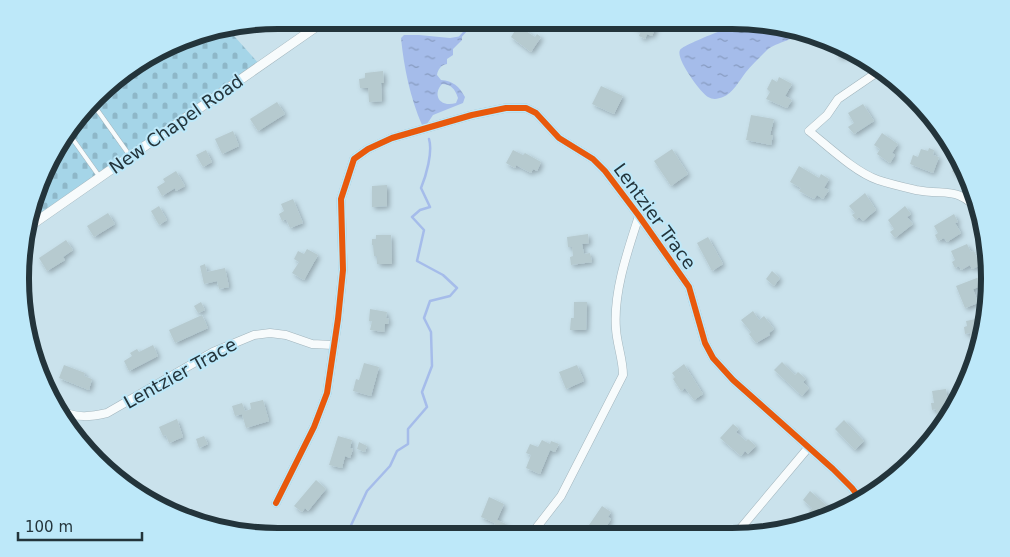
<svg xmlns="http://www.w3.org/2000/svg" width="1010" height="557" font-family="'DejaVu Sans',sans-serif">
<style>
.cemetery{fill:url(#cemetery-stones)}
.water{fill:url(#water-ripples);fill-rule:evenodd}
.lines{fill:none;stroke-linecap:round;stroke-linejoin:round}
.stream{stroke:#a5bcea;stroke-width:2.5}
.building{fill:#b6cacf;filter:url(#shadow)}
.service-casing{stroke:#a2b5bd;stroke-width:5}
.minor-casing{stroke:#a2b5bd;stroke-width:9}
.tertiary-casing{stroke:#a2b5bd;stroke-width:10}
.service{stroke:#f7fbfc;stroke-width:4}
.minor{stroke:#f7fbfc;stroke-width:8}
.tertiary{stroke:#f7fbfc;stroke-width:9}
.cycleway-casing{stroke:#bde8f9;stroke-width:9}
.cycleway{stroke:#e8590c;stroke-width:6}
.labels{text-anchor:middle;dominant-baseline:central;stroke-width:4;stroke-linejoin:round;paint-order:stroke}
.street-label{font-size:18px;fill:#23343b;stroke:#bde8f9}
.rim{fill:none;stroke:#23343b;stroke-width:6}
</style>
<defs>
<pattern id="cemetery-stones" width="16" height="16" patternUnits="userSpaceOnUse" patternTransform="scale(1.25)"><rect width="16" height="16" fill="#a5d5e8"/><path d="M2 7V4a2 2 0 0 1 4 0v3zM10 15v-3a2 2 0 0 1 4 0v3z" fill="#8eb7c8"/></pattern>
<pattern id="water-ripples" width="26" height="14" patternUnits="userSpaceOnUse" patternTransform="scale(1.25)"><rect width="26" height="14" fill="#a5bcea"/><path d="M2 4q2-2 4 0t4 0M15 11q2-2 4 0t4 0" fill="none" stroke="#869abf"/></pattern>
<filter id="shadow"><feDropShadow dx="2.5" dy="2.5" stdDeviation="2.5" flood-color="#0004"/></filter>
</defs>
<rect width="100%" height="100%" fill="#cae2ec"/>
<!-- cemetery -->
<polygon class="cemetery" points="227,28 261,66 32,225 28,219 29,212 63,135 121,74 195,34"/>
<!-- water -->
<g class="water">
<path d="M 750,21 L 802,30 C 799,39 776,42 767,50 C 760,57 752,65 746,72 C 739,81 733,93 723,97 C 718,99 713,100 708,97 C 701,93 675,58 680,50 C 684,44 740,23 750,21 Z"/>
<path d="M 404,35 L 419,35 L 450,38 L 462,36 L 462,40 L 453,49 L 453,55 L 447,59 L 447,64 C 441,65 438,69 437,75 L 441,80 C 453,81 459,86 465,97 L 463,103 L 433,115 L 427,124 L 422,125 C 410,97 404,68 401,38 ZM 442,84 C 451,84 455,89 458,98 L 456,103 C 440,108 432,95 442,84 Z"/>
</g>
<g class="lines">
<!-- stream -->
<g class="stream">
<polyline points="460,37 470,26 470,20"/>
<path d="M 346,536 L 367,491 L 390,466 L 397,451 L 408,444 L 408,429 L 427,407 L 422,392 L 432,366 L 431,332 L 424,318 L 430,301 L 450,296 L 457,288 L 443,275 L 417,261 L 424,230 L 412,217 L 420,210 L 430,207 L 421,188 C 426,176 433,152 429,139"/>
</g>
</g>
<!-- building -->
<g class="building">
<polygon points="634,20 655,20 658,22 652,36 647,34 645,39 639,36 641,30 632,26"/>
<polygon points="518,26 535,37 537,34 541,37 531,52 511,37"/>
<polygon points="837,45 860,54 863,56 838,57"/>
<polygon points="383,71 384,83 381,83 382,101 369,102 368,88 360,88 359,79 365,78 365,73"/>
<polygon points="779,77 792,84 785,96 792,100 787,108 766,99 770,92 767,89 772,79 777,82"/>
<polygon points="601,86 623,96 614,114 592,104"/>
<polygon points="277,102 285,114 258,131 250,119"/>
<polygon points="863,104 874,121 854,134 848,127 854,123 848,113"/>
<polygon points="751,115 774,119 770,135 773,135 771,145 746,140"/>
<polygon points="233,131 239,146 222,154 215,139"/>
<polygon points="882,133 898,144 892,153 895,155 890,163 877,154 880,149 874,145"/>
<polygon points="929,148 934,150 933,155 939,157 933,173 910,164 913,155 918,157 921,149 928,151"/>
<polygon points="672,149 688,174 671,186 654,161"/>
<polygon points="206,150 212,162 203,167 196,155"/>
<polygon points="513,150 523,155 525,153 541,162 537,171 533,169 531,173 516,165 515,168 506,163"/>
<polygon points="956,160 964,176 952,172"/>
<polygon points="799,166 819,178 821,174 829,179 824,188 829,190 823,199 817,195 814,199 799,191 801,188 790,182"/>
<polygon points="176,171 185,186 176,191 175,188 162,196 157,187 165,182 163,179"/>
<polygon points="387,185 387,206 372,207 372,186"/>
<polygon points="865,193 876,210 863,221 859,217 856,220 852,215 855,213 849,206"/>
<polygon points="293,199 303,223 290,228 286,219 282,221 279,214 284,211 281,204"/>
<polygon points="159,206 167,220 159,225 151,211"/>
<polygon points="905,206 911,214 907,217 913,224 895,238 890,232 894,229 888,220"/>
<polygon points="108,213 115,224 94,237 87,226"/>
<polygon points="954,214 958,222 955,223 961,233 947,242 944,238 938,241 935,235 938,233 934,226"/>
<polygon points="588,234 589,243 582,244 584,254 590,253 592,262 571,265 570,257 573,256 572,247 568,247 567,237"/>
<polygon points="376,235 391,235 392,264 377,264 377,256 374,256 373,245 372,245 372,239 376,239"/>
<polygon points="708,237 723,264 712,271 697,243"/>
<polygon points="66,240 73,250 63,257 65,260 47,271 39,258"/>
<polygon points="967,244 971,252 974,251 981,265 972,269 970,265 961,270 959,266 955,268 952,262 955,260 951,251"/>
<polygon points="307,249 318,255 304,280 292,273 299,262 294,259 298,251 304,254"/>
<polygon points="205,264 207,272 225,268 229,287 219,289 217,281 204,284 200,266"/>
<polygon points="772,271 780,278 774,286 766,279"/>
<polygon points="982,276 986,284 973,289 978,303 965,308 956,286"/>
<polygon points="201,302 205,310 198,313 194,306"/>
<polygon points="574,302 587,302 586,330 570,330 571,318 574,318"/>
<polygon points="370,309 387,312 386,318 389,319 388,324 385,324 384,332 370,330 372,321 369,321"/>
<polygon points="753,311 759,320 764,316 774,329 769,333 770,335 756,343 749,334 751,332 741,320"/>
<polygon points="202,315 208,328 175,343 169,330"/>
<polygon points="986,317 978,340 972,341 970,333 965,334 964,327 967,326 966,321"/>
<polygon points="153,345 158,356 129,371 124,361 132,356 130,353 137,349 139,352"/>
<polygon points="976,348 969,368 967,354 971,354 970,349"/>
<polygon points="782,362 795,375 798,372 806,379 803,382 809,388 802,396 774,370"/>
<polygon points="364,363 379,367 371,396 353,391 356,379 359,380"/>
<polygon points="684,364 703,394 694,400 685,388 681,391 673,379 675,377 672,373"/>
<polygon points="64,365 85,373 84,376 92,379 89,390 59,378"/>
<polygon points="577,365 584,381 566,389 559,372"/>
<polygon points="946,389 948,401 958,400 956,407 953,411 936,413 936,409 932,410 931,403 934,403 932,391"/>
<polygon points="263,400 269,421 246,428 242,414 235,416 232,406 242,403 245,411 251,409 250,403"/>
<polygon points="177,419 183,437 169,443 166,435 163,436 159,427"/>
<polygon points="844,420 864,441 855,450 835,429"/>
<polygon points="733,424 739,429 736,432 746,441 748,439 756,446 748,454 745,451 741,456 720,438"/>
<polygon points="204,436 208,444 199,448 196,439"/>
<polygon points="338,436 352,440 350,448 353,449 350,458 345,456 342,468 329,465"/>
<polygon points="542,440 550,444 551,441 559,444 555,452 550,450 540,474 526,468 531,455 526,453 530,444 538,447"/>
<polygon points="359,442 367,446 365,452 357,449"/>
<polygon points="895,463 902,470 890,480 884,474"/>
<polygon points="316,480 326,489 308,511 305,508 302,512 294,506"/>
<polygon points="810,491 835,513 820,521 809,511 812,508 803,500"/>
<polygon points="489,497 504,504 497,520 506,524 502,533 493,529 495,523 481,517"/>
<polygon points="602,506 611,512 608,517 611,519 605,529 601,527 596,534 587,528"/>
</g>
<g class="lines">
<defs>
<g id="service">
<polyline points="93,104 130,156"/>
<polyline points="67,131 99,176"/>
</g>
<g id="minor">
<path d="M 879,71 L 838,99 L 827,115 L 809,131 C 829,147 855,172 878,180 C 890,184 903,187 916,190 C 947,196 957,185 981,213"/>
<path d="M 61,411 C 77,418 90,417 107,413 L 213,352 L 254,335 L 270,333 L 286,335 L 312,344 L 333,345"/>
<polyline points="276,503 314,427 327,393 338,319 343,270 341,199 354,159 368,149 392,138 472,115 506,108 526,108 536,113 559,138 593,159 605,171 639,216 689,287 705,343 713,358 733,380 833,469 852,488 861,500"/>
<polyline points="735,535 808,448"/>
<path d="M 530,536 L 561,496 L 623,375 C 623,359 617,345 616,329 C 613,292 628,250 639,216"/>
</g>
<polyline id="tertiary" points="27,228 326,20"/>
</defs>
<!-- service casing -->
<use href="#service" class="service-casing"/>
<!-- minor casing -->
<use href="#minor" class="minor-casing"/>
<!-- tertiary casing -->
<use href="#tertiary" class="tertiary-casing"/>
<!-- service -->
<use href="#service" class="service"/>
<!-- minor -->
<use href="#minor" class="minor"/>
<!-- tertiary -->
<use href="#tertiary" class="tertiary"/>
<defs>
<polyline id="cycleway" points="276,503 314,427 327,393 338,319 343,270 341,199 354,159 368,149 392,138 472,115 506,108 526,108 536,113 559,138 593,159 605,171 639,216 689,287 705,343 713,358 733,380 833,469 852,488 861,500"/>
</defs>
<!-- cycleway casing -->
<use href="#cycleway" class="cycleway-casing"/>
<!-- cycleway -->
<use href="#cycleway" class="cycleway"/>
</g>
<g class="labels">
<!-- street labels -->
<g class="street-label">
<text transform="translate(176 124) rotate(-35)">New Chapel Road</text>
<text transform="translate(655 216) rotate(54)">Lentzier Trace</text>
<text transform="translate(180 373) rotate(-29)">Lentzier Trace</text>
</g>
</g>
<!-- crop -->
<path d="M0 0H1010V557H0ZM278 29H732A249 249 0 0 1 981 278V279A249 249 0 0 1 732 528H278A249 249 0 0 1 29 279V278A249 249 0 0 1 278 29Z" fill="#bde8f9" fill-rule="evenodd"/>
<path class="rim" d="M278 29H732A249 249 0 0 1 981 278V279A249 249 0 0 1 732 528H278A249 249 0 0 1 29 279V278A249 249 0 0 1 278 29Z"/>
<!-- scale -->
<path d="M18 532v8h124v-8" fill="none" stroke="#23343b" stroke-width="2.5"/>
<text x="25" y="532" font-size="15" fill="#23343b" stroke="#bde8f9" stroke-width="4" paint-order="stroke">100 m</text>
</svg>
